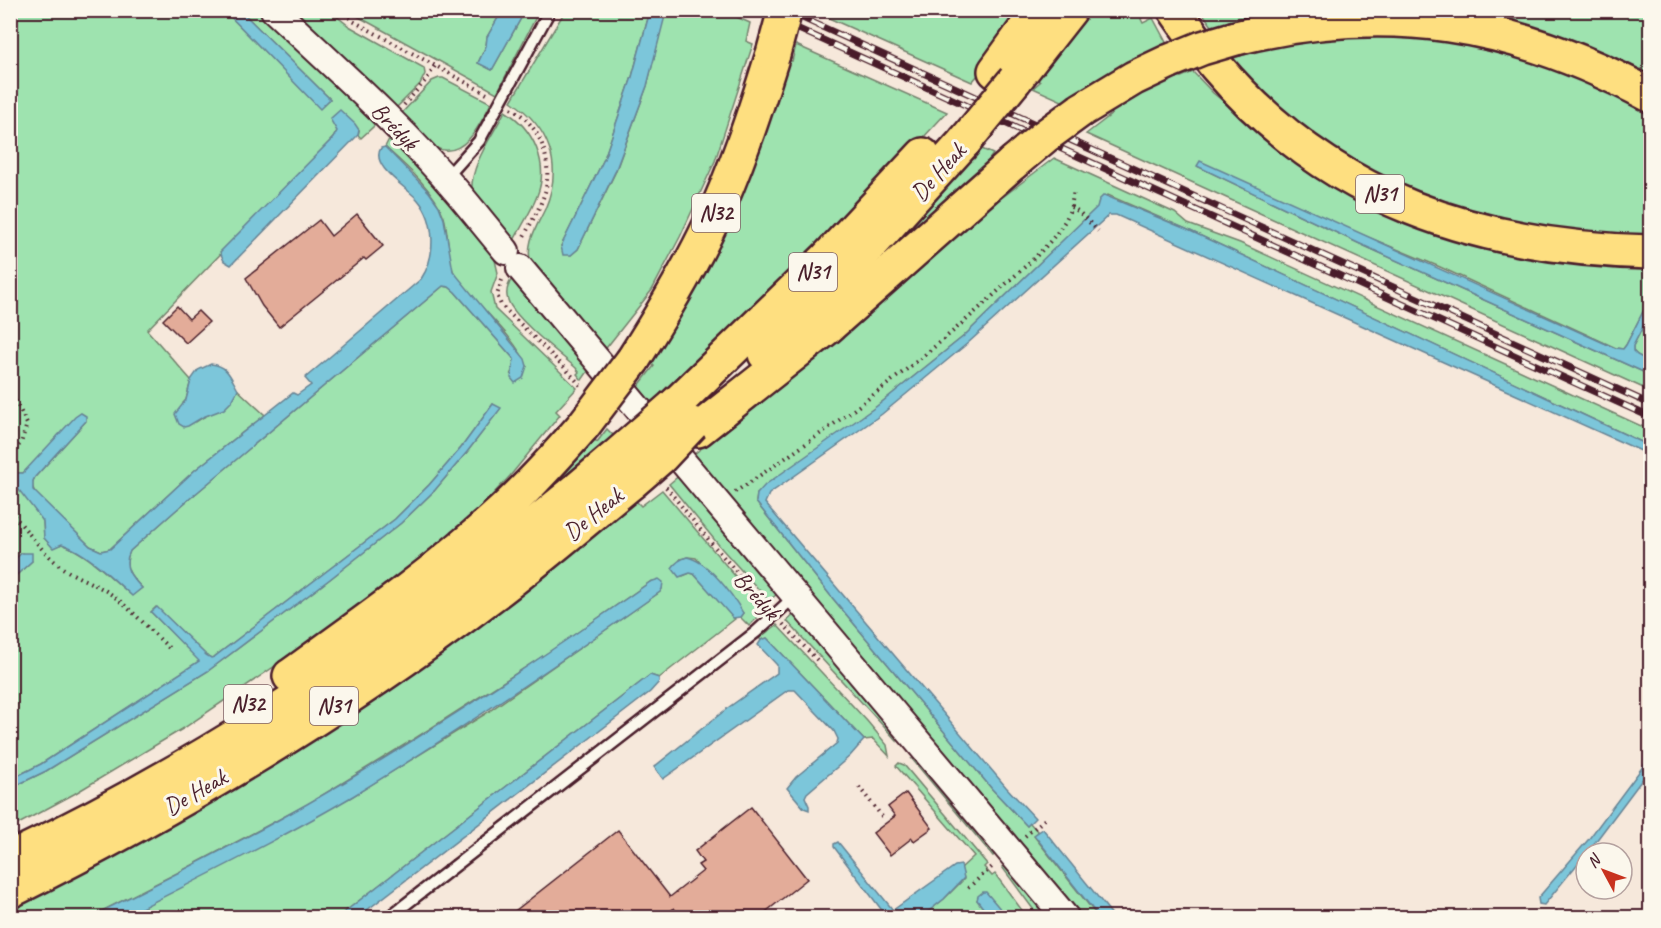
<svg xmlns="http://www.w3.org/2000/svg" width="1661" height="928" font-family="Caveat,sans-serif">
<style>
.green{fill:#9ee3af;stroke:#74816d;stroke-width:1.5}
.water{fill:#7bc6da;stroke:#678394;stroke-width:1.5}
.building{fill:#e3ac99;stroke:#4a1f2b;stroke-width:1.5}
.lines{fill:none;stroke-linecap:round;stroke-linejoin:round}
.service-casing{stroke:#4a1f2b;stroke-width:15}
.tertiary-casing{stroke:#4a1f2b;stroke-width:30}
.trunk-casing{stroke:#4a1f2b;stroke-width:38}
.path{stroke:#4a1f2b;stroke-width:4;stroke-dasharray:1.5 4.5;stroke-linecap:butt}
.service{stroke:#fbf7ec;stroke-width:10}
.tertiary{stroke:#fbf7ec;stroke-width:26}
.trunk{stroke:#fedf80;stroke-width:33}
.rail-casing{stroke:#4a1f2b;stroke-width:7}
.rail{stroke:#fbf7ec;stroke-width:4.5;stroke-dasharray:14;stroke-linecap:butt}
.trunk-bridge-casing{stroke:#4a1f2b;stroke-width:38;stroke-linecap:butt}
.trunk-bridge{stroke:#fedf80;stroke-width:33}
.labels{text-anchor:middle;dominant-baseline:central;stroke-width:6;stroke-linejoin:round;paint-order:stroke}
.shield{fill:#fbf7ec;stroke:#7f6065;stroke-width:1.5}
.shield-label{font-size:22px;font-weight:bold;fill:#4a1f2b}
.street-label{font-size:24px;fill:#4a1f2b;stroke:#fbf7ec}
</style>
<rect width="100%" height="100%" fill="#f6e8db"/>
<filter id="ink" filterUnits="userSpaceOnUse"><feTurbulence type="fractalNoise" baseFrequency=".0167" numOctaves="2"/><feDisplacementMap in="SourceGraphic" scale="12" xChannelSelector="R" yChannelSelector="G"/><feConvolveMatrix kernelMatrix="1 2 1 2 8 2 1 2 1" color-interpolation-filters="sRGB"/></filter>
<g filter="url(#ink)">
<!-- green -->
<g class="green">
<path d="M 11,11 L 225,11 L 320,108 L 330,99 L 241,11 L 260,11 L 355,97 L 375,120 L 374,126 L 361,138 L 358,135 L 359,130 L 335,126 L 337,131 L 333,138 L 147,330 L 191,380 L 186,400 L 183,403 L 196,422 C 213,409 227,413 238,390 L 265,415 L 195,470 L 110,549 L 101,551 L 90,546 L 37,495 C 32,489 31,483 35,477 L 86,421 L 23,473 L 14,473 L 43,521 L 44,538 L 53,547 L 62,544 C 89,554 110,578 132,595 L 142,588 C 131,577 122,567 130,551 L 175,511 L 443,286 L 449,287 L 455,292 L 514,359 L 514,366 L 511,373 L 527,366 C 514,334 475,305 456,276 C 447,264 449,233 444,217 C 435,191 405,165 385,147 L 391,135 L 493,251 L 498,273 L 491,292 L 495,309 L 577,388 L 556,411 L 560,415 L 510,476 L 466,523 L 350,615 L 184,728 L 74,794 L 11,828 L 11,788 L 46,771 L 208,671 L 330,579 L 401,523 L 435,490 L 467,452 L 500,409 L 493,404 L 461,448 L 429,485 L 395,519 L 214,657 L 211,658 L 206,655 L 156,607 L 151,612 L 200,661 L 41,764 L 11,779 L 11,580 L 32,561 L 22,553 L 11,562 Z"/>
<polygon points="288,11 330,11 349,26 424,68 425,74 420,84 393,111"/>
<polygon points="348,11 502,11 487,37 486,46 478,63 492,70 525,11 539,11 497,93"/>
<path d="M 565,11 L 650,11 L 632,77 L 604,159 L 561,246 L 571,255 L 578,249 L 615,173 L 647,86 L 665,12 L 662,11 L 723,11 L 750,23 L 746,41 L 753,44 L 715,161 L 680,237 L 652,290 L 603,352 L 531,265 C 525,243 536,228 545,209 C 564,165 549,127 511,101 Z"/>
<polygon points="813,11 1033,11 972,82"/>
<polygon points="1092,11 1147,11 1150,14 1143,16 1141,19 1143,23 1153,18 1168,46 1079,100 1074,95 1064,102 1033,88 1040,82 1037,79"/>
<polygon points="1201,11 1318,11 1214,29"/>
<polygon points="1433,11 1650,11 1650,83"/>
<polygon points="1424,35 1519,54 1623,97 1650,112 1650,240 1519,228 1384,183 1301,130 1227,60 1250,53 1248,50 1307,38"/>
<path d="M 796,45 L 947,112 L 922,139 L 654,409 L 637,388 L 654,366 L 651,363 C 677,322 703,280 724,236 C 750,179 769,120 787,60 L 792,61 Z"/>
<polygon points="1193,72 1213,93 1255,127 1314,169 1650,264 1650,298 1626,345 1623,349 1616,348 1440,267 1197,166 1358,243 1650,375 1650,391 1086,134 1112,114 1110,110 1178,74 1181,77"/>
<path d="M 439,78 L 443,78 L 491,103 C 481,123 463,162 434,147 C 421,141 409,127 398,117 L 432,81 Z"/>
<path d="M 505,111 C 533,128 550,164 537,196 C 531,212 521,227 513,242 L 472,193 C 469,166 493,135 505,111 Z"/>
<polygon points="982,149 993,154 986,164 988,166 884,263 872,259 966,154 974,159"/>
<polygon points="1054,158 1175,213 1188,224 1240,243 1650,430 1650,446 1186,229 1108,195 1099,200 1098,207 964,336 877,406 757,494 756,502 830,595 992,789 1027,826 1030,823 1038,832 1034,836 1099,918 1078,917 692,456 942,243"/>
<path d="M 513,277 L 591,367 L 582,380 L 577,374 L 579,372 L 576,368 C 561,355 513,317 508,300 C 505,292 508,284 513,277 Z"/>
<polygon points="1650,313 1650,362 1637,355 1633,351 1633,346"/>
<polygon points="607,429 618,440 388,618 592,437 597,442"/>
<polygon points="681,474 777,589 777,594 769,601 722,549 669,484"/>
<polygon points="662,490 764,610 763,612 749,626 740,617 743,613 696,558 688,557 680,559 683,576 690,573 694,574 735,619 659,678 650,675 338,917 124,917 351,797 485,714 660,592 662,589 659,580 650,582 548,653 414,739 308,804 187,868 90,917 11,917 10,907 634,499 641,506"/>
<polygon points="796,613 898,734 897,741 787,621"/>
<polygon points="777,625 867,721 887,745 889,756 873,739 864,740 767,638 761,640 759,638"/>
<polygon points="912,759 920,760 997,851 993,856"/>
<polygon points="899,763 904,765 987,864 984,867 992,876 995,874 1027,917 1007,917 986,893 977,900 990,917 921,917 944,899 964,879 961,868 974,856 896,766"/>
<polygon points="1008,865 1051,917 1039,917 1002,867"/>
</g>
<!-- water -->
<g class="water">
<polygon points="225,11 241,11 330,99 320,109"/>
<polygon points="502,11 525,11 492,70 478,63 486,46 487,37"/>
<polygon points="650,11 666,12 647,86 615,172 578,249 571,255 563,255 561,246 604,159 632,77"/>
<polygon points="340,110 355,124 359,130 358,135 231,265 224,261 220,252 333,138 337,131 330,119"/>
<path d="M 385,147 L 429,192 L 439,206 L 444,219 L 453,271 L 525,359 L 527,366 L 523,378 L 515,383 L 511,378 L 514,359 L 455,292 L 449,287 L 443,286 L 175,511 L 130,551 C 122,567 131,577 142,588 L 132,596 C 111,577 88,553 62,544 L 53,548 L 44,538 L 43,521 L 12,481 L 12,476 L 14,473 L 23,473 L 75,417 L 81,413 L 86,416 L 86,421 L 35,477 L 33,481 L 33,490 L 90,546 L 101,551 L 110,549 L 195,470 L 293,393 L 297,395 L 311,385 L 305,378 L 421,279 C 436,257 436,221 418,200 C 408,188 369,166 381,148 Z"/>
<polygon points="1200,161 1615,348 1623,349 1626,345 1650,298 1650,313 1633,346 1633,351 1637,355 1650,362 1650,375 1358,243 1197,166"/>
<polygon points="1104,195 1186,229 1650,446 1650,455 1116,215 1109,215 968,343 882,414 769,494 765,503 1006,787 1035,818 1027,826 992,789 830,595 756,502 757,494 765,485 877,406 964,336 1097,207 1099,200"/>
<path d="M 211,364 C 228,366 230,376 238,390 L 232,401 L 224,409 L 203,417 L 188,426 L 184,427 L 179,424 L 175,414 L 186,400 L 191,380 L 198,370 Z"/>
<polygon points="493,404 501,408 467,452 435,490 401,523 330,579 208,671 46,771 11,788 11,779 41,764 199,661 151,612 157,607 206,655 211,658 214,657 395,519 429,485 461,448"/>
<polygon points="22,553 32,553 32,561 11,580 11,562"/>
<path d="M 687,557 C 708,561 733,595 743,613 L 740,617 L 733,618 L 694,574 L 690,573 L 679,577 L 672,568 C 676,562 680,559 687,557 Z"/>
<path d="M 659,579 L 663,582 L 662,589 L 660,592 C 559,663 458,732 353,796 C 279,840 200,878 124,917 L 90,917 C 163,881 236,844 307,804 C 426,736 539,660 650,582 Z"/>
<polygon points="767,638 864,740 850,756 807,793 805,797 809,806 809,810 804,808 787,788 796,777 837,743 838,739 834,731 795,690 788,690 663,779 654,767 729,707 777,673 777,665 758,645 761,640"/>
<polygon points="650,675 659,678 659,682 650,692 358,917 338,917"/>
<polygon points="1650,757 1650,769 1593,845 1544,905 1539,904 1538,898 1588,840"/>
<polygon points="1043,829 1114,917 1099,917 1034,835"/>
<polygon points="838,842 893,910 955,866 961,865 964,878 944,899 921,917 882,917 885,915 881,909 834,847 834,844"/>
<polygon points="983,892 986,892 1007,917 990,917 977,900 978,896"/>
</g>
<!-- building -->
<g class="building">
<polygon points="357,214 383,246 366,260 364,258 279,327 262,306 246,278 319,220 331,236"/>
<polygon points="177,306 189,319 198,311 209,322 186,343 163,320"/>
<polygon points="906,793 932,828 914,841 912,838 890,855 873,833 895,816 888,807"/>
<polygon points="751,807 807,879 758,918 681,918 674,908 662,918 506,918 618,830 670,897 703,871 698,865 703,862 695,851"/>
</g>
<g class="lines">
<defs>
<g id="service">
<polyline points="445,179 479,141 550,10"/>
<polyline points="388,918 756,632 795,596"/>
</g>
<g id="tertiary">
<path d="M 274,10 C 338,70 403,128 459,194 C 475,213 490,232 506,251"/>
<polyline points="520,268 1066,918"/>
</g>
<g id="trunk">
<path d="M 1175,10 C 1188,29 1201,48 1216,66 C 1330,200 1479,248 1650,252"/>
<path d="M 1236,38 C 1387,0 1514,22 1650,95"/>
<polyline points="995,71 1039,10"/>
<polyline points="1015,80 1070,10"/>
<polyline points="1081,110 1134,78 1170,61"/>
<polyline points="765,354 849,269 965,141"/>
<path d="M 633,360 C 661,316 688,272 710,225 C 736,170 755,112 773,54"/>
<polyline points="675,405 827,258 923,155"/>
<polyline points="698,430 828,327 1013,163"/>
<path d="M 290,676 C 361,625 432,575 497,516 C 528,488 556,457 583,426"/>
<path d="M 10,859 C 229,754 430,617 613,459"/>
<path d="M 10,891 C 177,808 339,712 487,599 C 537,562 584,521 632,482"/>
</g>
</defs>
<!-- service casing -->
<use href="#service" class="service-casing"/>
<!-- tertiary casing -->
<use href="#tertiary" class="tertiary-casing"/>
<!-- trunk casing -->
<use href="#trunk" class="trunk-casing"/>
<!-- path -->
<g class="path">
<polyline points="340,10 353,21 489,95"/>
<polyline points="404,105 427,79 435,66"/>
<path d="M 511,108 C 540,125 553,159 545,192 C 540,208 531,223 523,238"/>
<polyline points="1071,207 1078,211 1098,231"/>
<polyline points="502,280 497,295 501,305 565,368 582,387"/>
<polyline points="10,390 27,424 21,443 10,455"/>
<polyline points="666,487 712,544 766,605"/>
<path d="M 735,492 C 827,431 915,368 996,293 C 1019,271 1046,251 1063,224 C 1070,214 1072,202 1074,190"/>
<path d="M 10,511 C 26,529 41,551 60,566 C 77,579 99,584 116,598 C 135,613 152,632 170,649"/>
<polyline points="783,624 817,660"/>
<polyline points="859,787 884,819"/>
<polyline points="1025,836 1045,819"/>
<polyline points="968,888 993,866"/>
</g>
<!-- service -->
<use href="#service" class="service"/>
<!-- tertiary -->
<use href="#tertiary" class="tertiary"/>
<!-- trunk -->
<use href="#trunk" class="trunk"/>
<defs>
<g id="rail">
<polyline points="757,10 1650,417"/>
<polyline points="785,10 1650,404"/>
</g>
</defs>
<!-- rail casing -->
<use href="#rail" class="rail-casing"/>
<!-- rail -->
<use href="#rail" class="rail"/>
<defs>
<g id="trunk-bridge">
<polyline points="773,54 785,10"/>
<polyline points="1170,61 1202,48 1236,38"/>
<polyline points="965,141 1015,80"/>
<polyline points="1013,163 1044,137 1081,110"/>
<polyline points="583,426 633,360"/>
<polyline points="613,459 675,405"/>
<polyline points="632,482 661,457 692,424"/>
</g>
</defs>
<!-- trunk-bridge casing -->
<use href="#trunk-bridge" class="trunk-bridge-casing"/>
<!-- trunk-bridge -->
<use href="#trunk-bridge" class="trunk-bridge"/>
</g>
</g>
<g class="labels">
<!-- shield labels -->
<g class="shield">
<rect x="1356" y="175" width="48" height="38" rx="4.5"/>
<rect x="692" y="194" width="48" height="38" rx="4.5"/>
<rect x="789" y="253" width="48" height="38" rx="4.5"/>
<rect x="224" y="685" width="48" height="38" rx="4.5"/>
<rect x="310" y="687" width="48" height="38" rx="4.5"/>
</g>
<g class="shield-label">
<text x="1380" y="194">N31</text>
<text x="716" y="213">N32</text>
<text x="813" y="272">N31</text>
<text x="248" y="704">N32</text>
<text x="334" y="706">N31</text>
</g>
<!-- street labels -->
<g class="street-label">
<text transform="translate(395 126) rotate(46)">Brédyk</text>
<text transform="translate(938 172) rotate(-48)">De Heak</text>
<text transform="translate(593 514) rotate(-39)">De Heak</text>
<text transform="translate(757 595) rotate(48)">Brédyk</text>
<text transform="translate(195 792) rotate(-30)">De Heak</text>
</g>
</g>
<!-- margin -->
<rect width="1661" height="928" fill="none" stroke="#fbf7ec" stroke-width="36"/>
<rect x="18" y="18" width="1625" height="892" fill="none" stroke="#4a1f2b" stroke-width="2" filter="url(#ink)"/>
<!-- north arrow -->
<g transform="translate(1604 871) rotate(311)"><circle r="28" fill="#fbf7ec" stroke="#b4a19f" stroke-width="1.5"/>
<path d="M0-4.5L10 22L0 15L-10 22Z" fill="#c8321e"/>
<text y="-9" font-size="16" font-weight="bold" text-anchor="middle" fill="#4a1f2b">N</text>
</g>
</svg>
